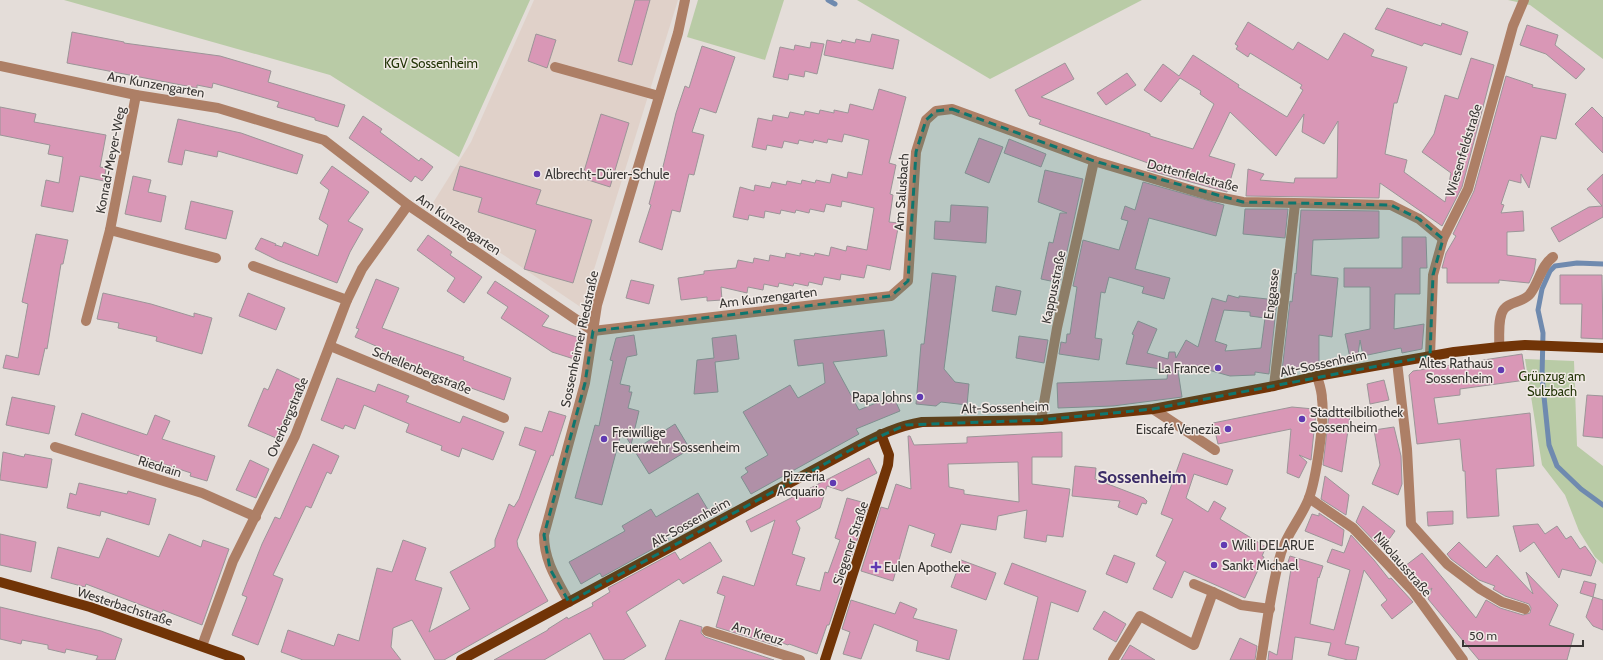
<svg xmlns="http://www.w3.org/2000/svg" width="1603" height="660" font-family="Cabin,sans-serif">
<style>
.built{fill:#e0d1c9}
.green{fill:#b9cba6}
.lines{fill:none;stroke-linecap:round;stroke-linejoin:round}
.stream{stroke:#6f8aaf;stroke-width:5}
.building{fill:#d997b6;stroke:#9c9598;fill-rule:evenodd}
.minor{stroke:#ad7f66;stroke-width:10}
.major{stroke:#713407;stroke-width:10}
.marked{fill:#0f766e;fill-opacity:0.2;stroke:#0f766e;stroke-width:3;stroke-dasharray:8 5;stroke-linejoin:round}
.poi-dot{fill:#603ab2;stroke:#f1eae6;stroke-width:1.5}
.labels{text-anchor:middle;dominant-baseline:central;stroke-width:3;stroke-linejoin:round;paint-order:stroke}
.park-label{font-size:13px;fill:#233507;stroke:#f1eae6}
.street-label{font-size:13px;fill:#383634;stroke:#f1eae6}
.poi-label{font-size:13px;fill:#383634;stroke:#f1eae6;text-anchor:start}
.district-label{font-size:17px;font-weight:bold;fill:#3b2c67;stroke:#f1eae6}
</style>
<rect width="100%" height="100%" fill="#e4ddd9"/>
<!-- built -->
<polygon class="built" points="534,0 678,0 582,308 431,206 471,142"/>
<!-- green -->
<g class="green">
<polygon points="64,0 530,0 459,157 330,75"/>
<polygon points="698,0 784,0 765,60 687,37"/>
<polygon points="857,0 1142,0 990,79"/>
<polygon points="1508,0 1603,0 1603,59 1530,5"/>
<polygon points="1525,359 1574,361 1577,446 1603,466 1603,564 1595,557 1579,531 1565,495 1542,465"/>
</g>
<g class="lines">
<!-- stream -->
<g class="stream">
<polyline points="828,0 835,4"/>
<polyline points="1603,264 1577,263 1555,266 1550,271 1542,289 1538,310 1543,333 1542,377 1549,445 1557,466 1581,489 1603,505"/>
</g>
</g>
<!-- building -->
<g class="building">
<polygon points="635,0 650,0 632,65 618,61"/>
<polygon points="1387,8 1441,26 1442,23 1468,32 1461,55 1424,43 1422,46 1375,29"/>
<polygon points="1248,22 1293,50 1298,42 1328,60 1344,33 1374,50 1371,56 1407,67 1397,103 1394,103 1385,154 1407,160 1404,172 1445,202 1451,173 1422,152 1434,134 1445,95 1458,99 1471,58 1494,65 1462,187 1442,226 1380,183 1379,198 1246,196 1248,169 1264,174 1260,180 1294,183 1295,178 1337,178 1338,121 1324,144 1302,132 1304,114 1276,156 1230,112 1209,156 1235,164 1227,192 1147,170 1148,163 1039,124 1041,120 1029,116 1015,90 1065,63 1074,79 1041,97 1150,134 1150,136 1193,149 1214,104 1200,94 1201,91 1180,78 1161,102 1144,90 1163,64 1179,76 1193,55 1239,85 1238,87 1287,117 1303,90 1300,88 1302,85 1250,53 1248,57 1236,49 1238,46 1235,44"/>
<polygon points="1527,25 1558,35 1555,45 1585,69 1576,79 1546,54 1520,45"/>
<polygon points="72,32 124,42 124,43 220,56 271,71 268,82 345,105 338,127 315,120 315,118 277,107 279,102 213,83 212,88 197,85 197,88 67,63"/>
<polygon points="536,34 556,40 547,68 528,61"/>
<polygon points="872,34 899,40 893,69 824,55 827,40 841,43 842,40 855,43 856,39 870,42"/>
<polygon points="811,42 824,44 817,74 805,71 804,77 789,74 788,80 773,77 780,47 794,50 795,45 810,48"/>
<polygon points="702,46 735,57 716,113 700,108 692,132 704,135 694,175 689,174 680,212 672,210 662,250 639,242 651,205 649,204 656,178 660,179 676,113 685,86 689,88"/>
<polygon points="1127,73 1136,85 1106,105 1097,93"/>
<polygon points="1506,76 1533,85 1532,87 1566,94 1556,139 1541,136 1529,188 1521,174 1521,183 1509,180 1501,204 1504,205 1501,213 1523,211 1524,231 1507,232 1507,255 1536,259 1534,272 1529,283 1499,280 1499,283 1447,283 1447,268 1442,268 1446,253 1456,236 1453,234 1474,191"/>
<polygon points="879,89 906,97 889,163 896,165 890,194 893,195 889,222 899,223 890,270 867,265 864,278 841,274 840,280 824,277 822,285 809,282 808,286 794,283 793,286 779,283 778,287 764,284 763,290 748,287 747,293 721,287 722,300 707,301 707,297 681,300 678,278 704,274 704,271 736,268 738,260 753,263 754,258 769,261 770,255 785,258 786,253 800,256 800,253 814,256 815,253 829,256 831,247 846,251 847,246 867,250 874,208 842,201 841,207 826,204 824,212 810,209 809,213 796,210 795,213 781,210 780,214 765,211 764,218 749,215 748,220 733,217 740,187 754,191 755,185 770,188 772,182 786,185 787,181 801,184 802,180 815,183 816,180 830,183 832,174 847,178 848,172 862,175 869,140 844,134 842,142 828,139 827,143 814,140 813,143 799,140 798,144 784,141 782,148 767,145 766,150 752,147 758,118 772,121 773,115 788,118 790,112 804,115 805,111 819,114 820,110 834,113 834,110 848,113 850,104 873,110"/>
<polygon points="0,107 36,114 34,122 106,135 100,167 106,168 104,181 80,176 73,212 41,206 46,180 59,183 63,157 48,154 50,145 0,135"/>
<polygon points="1592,107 1603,118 1603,153 1575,124"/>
<polygon points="601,114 629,123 610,187 582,178"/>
<polygon points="363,116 382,129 380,132 419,161 421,158 433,167 422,181 415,176 411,182 349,138"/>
<polygon points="178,119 241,133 303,155 297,174 218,151 217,157 185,150 182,165 168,162"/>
<polygon points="979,138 1003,147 989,183 965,173"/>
<polygon points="1009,139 1046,154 1041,167 1004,153"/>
<polygon points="332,166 369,192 348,221 363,229 350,252 337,283 277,260 255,249 261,238 276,244 275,246 276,245 282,247 284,242 318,256 328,225 319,219 329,190 320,183"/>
<polygon points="460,166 541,190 536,204 592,220 573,283 524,269 536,230 478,212 482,198 453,190"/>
<polygon points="1045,170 1083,179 1060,283 1041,279 1049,242 1053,243 1060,213 1067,213 1038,202"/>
<polygon points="1603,174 1603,217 1559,242 1551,228 1589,207 1602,206 1587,189"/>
<polygon points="133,176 151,180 148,192 166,196 161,222 125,214"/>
<polygon points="1143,182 1224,205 1216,236 1149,218 1135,269 1170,278 1164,299 1142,293 1144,287 1109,277 1105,293 1101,292 1095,338 1102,339 1099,360 1059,354 1061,342 1066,343 1067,334 1070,334 1077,287 1073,286 1083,240 1119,250 1128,221 1121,219 1125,206 1135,210"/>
<polygon points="191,201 233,211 226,239 185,229"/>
<polygon points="951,205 988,207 986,243 934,239 935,221 950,222"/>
<polygon points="1245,209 1288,209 1285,238 1243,234"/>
<polygon points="1301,210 1379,211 1379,238 1313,240 1311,275 1338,278 1332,337 1319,335 1319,365 1282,371 1290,301 1292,302 1295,273 1296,274"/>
<polygon points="36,234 68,240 63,264 61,264 47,349 45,348 39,375 3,368 6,355 18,358 28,304 22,302"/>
<polygon points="428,235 452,252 450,255 482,277 464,303 447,291 455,278 417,250"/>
<polygon points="1402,237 1426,237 1427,268 1420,268 1420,294 1395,294 1394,329 1424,324 1422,349 1402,353 1401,348 1363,356 1360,340 1357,362 1351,363 1345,334 1370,329 1370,287 1344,287 1344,268 1402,268"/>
<polygon points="932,273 956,276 944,369 955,382 969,384 967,405 941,402 936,406 916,404 921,344 924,344"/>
<polygon points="1560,275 1602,275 1603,339 1581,338 1582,304 1560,304"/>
<polygon points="376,279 399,288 382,328 464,357 463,360 511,378 504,400 381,355 383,349 355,337 359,329 356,328"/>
<polygon points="631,280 654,285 649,304 626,298"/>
<polygon points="495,281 549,316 542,326 580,338 574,359 552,352 501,318 508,307 487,293"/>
<polygon points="996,286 1021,291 1016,315 992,311"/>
<polygon points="103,293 151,304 194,317 194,313 212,318 202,354 156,341 157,337 118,328 119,323 97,319"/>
<polygon points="248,293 285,308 276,330 239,316"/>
<path d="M 1228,295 L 1239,298 L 1239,296 L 1277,300 L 1269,374 L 1255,372 L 1255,375 L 1230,376 L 1194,366 L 1190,373 L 1178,371 L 1182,397 L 1113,406 L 1058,408 L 1057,383 L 1167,379 L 1168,370 L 1126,364 L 1134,335 L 1132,334 L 1138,321 L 1157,329 L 1147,353 L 1168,359 L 1169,352 L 1175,352 L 1176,358 L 1186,340 L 1198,347 L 1212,298 L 1226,302 ZM 1224,310 L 1250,312 L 1250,316 L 1265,318 L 1261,348 L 1225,351 L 1227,345 L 1215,341 Z"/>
<polygon points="884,330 887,356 833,362 859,410 893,396 900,411 856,429 859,434 751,494 741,477 748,472 745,468 768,455 743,412 790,385 798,398 825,383 823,363 798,366 794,340"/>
<polygon points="634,335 637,355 627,357 620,384 630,386 629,392 632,392 628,408 639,411 631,445 622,430 602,505 575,498 595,425 599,426 613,361 610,360 616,338"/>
<polygon points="736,335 739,359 715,362 718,392 694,394 697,360 714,358 712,338"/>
<polygon points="1019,336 1048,340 1044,363 1016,358"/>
<polygon points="1522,354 1526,380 1460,389 1460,395 1434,398 1438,424 1530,413 1534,466 1496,469 1499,516 1467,518 1465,471 1463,471 1460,439 1417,444 1409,375 1413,371"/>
<polygon points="277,369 301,380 276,438 248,426 264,388 268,390"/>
<polygon points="337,378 375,392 378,384 409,396 406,402 460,423 463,416 504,432 493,460 462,448 459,457 441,450 442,446 406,432 409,424 364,405 355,429 345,425 343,429 321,420"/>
<polygon points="1384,380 1389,400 1370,404 1367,384"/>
<polygon points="1587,395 1603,396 1603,438 1583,436"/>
<polygon points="12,397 55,406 49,434 6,425"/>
<polygon points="1292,407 1314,409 1314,412 1316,412 1311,460 1299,455 1307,462 1299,478 1287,473 1291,429 1218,444 1213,423"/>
<polygon points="549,411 566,416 553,456 551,455 517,541 518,547 548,601 444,660 435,660 412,620 393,628 391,647 401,660 303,660 281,652 288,630 334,646 338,634 359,641 377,568 392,572 403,540 426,548 415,580 442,588 429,632 470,609 450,572 495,547 495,540 509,504 514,507 519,499 536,451 519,445 525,427 542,432"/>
<polygon points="82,413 147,435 155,415 170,421 162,439 215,456 207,481 190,476 191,473 75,435"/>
<polygon points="1329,414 1350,416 1342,472 1323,465"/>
<polygon points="675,424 690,449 649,474 634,450"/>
<polygon points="1394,427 1401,456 1402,484 1398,495 1372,484 1380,465 1374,430"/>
<path d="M 1062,432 L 1062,457 L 1032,457 L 1032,484 L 1070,489 L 1063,537 L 1047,535 L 1046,542 L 1024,538 L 1027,510 L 998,516 L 996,530 L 961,524 L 951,553 L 931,546 L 935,534 L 909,525 L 893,581 L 861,571 L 881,507 L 888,509 L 896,484 L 911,489 L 908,436 L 910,436 L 914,445 L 967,443 L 967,437 ZM 1018,462 L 1019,502 L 964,494 L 964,490 L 949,487 L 948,464 Z"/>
<polygon points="313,444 339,456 331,474 327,472 311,508 306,506 273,575 283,579 258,645 232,635 247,597 242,595 262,544 275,517 280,519"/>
<polygon points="3,452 24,457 25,454 52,459 47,488 0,480"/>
<polygon points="1183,453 1233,470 1227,485 1194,474 1186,498 1208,512 1214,501 1226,508 1220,519 1266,547 1262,556 1264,557 1245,598 1184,571 1172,598 1153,589 1166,562 1156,556 1173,519 1161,514"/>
<polygon points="869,458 877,473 842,491 827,486 820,508 796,521 800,528 792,554 805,558 796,585 820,591 825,572 828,573 840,540 835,538 847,498 869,504 829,625 827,625 817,654 789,644 788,645 780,642 778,646 716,627 725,596 717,593 723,576 754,586 775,520 751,532 746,521"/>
<polygon points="250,460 269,469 256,498 236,490"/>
<polygon points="1075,466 1096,468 1095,479 1144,498 1147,501 1146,504 1142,503 1137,515 1118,507 1120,501 1072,496"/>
<polygon points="1325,476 1349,495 1346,515 1321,499"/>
<polygon points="79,483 127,494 128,491 156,499 149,525 101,511 100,516 67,508 70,493 76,495"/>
<polygon points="698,493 710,513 667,537 669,540 602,577 600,573 581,584 569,562 625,531 622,526 651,509 656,517"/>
<polygon points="1363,506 1395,531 1382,549 1356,522"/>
<polygon points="1453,511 1453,524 1428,526 1427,512"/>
<polygon points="1319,513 1344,530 1342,546 1305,531 1312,514 1319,516"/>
<polygon points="1538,524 1545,534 1557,526 1566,539 1571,536 1580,549 1585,546 1596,561 1591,576 1562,569 1559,578 1534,542 1520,552 1513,526"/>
<polygon points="0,534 36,542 31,572 0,565"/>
<polygon points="169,534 201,547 203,540 229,549 202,625 163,610 162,613 86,584 85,587 51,578 58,547 99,558 107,538 159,557"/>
<polygon points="1351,535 1374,560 1389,579 1391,578 1413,602 1392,619 1381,605 1387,600 1364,570 1345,644 1359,647 1356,660 1348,660 1328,655 1331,643 1295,637 1292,660 1268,660 1269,651 1277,655 1291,569 1286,568 1290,556 1323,566 1319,578 1318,577 1310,624 1334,630 1350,570 1327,562 1332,549 1344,553"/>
<polygon points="710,542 722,561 683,584 679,579 626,612 646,646 623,660 604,660 590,633 544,660 494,660 548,630 548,629 567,617 568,619 593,606 592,603 610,592 608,588 675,552 680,560"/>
<polygon points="1459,542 1486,568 1497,555 1533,594 1526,572 1558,605 1549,625 1574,634 1567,660 1479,660 1428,599 1432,588 1424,594 1401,569 1422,553 1476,618 1486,600 1500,608 1523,615 1530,613 1531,608 1529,604 1505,596 1493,589 1495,586 1479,580 1451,559 1447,554"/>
<polygon points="1114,555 1135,563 1127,583 1106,574"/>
<polygon points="961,560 996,573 986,600 951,587"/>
<polygon points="1012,563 1086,591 1078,612 1051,602 1038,660 1023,660 1038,597 1004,584"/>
<polygon points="1584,581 1596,584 1593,597 1580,593"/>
<polygon points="1593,597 1603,600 1603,630 1593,626 1586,617"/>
<polygon points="851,600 895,614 900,602 917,609 913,618 957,630 949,660 916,651 918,641 874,624 861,659 843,654 850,632 842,629"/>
<polygon points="0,607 101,631 122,639 115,660 96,660 98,656 66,649 65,653 48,649 48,645 22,640 21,644 0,639"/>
<polygon points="1104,611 1126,624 1116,642 1093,629"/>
<polygon points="680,620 702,627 701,633 705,637 774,660 665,660"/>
<polygon points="1240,638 1257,646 1255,660 1230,660"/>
<polygon points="1130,645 1155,660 1121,660"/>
</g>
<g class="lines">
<!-- minor -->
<g class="minor">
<polyline points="0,66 136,95 218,108 324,140 408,205 593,331 891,296 908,281 916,152 926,120 936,111 952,109 1094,161 1208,195 1243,202 1391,205 1419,219 1443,239"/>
<polyline points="555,67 659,96"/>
<polyline points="136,95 110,230 216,258"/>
<polyline points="253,266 347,300"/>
<polyline points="86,321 110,230"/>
<polyline points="330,346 504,418"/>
<path d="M 1499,347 C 1500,336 1497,318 1504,309 C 1510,301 1523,303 1530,294 C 1539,283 1541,265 1553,257"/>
<polyline points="1430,356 1433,275 1443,239 1468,189 1513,26 1524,0"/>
<polyline points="1397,362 1407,449 1411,524 1447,564 1480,589 1502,602 1525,609"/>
<polyline points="1274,386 1295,204"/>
<polyline points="1153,409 1215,450"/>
<polyline points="1041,420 1057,328 1094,161"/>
<polyline points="55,447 202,493 256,517"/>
<polyline points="1309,498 1353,528 1413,591 1463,660"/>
<polyline points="1194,584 1213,592"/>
<path d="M 569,602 C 557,580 544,561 544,535 L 585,383 L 597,305 L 678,33 L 685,0"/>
<polyline points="707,631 800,660"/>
<polyline points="202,646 233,561 295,436 347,300 362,269 408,205"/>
<polyline points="1113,660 1140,616 1194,645 1213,592 1241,605 1270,609"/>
<path d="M 1261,660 C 1267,624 1271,587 1281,553 C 1287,533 1302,517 1309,498 C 1316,479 1325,419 1322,399 C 1322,391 1319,383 1317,376"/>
</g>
<!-- major -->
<g class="major">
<polyline points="0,582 90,607 240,660"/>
<path d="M 461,660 L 858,446 C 879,435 898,426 922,422 L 1041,420 L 1153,409 L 1274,386 L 1317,376 L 1454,352 L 1499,347 L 1525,345 L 1603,348"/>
<polyline points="825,660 888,465 889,455 881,434"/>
</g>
</g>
<!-- marked area -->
<path class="marked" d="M 952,109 L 1094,161 L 1243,202 L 1391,205 L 1419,219 L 1443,239 L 1433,275 L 1430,356 L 1153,409 L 1041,420 L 906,425 L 858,446 L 569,602 L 550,569 L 544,535 L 585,383 L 593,331 L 891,296 L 908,281 L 916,152 L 926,120 L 936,111 Z"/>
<!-- markers -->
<g class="poi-dot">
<circle cx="537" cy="174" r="4"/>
<circle cx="1218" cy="368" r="4"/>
<circle cx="1501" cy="370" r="4"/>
<circle cx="920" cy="397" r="4"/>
<circle cx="1302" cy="419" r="4"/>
<circle cx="1228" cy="429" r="4"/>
<circle cx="604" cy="439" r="4"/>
<circle cx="833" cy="483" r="4"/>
<circle cx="1224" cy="545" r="4"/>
<circle cx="1214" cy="565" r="4"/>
<path d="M874 561h4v4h4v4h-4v4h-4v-4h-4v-4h4z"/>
</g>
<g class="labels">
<!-- park labels -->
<g class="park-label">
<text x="431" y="63">KGV Sossenheim</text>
<text x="1552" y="376">Grünzug am<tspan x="1552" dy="15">Sulzbach</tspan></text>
</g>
<!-- street labels -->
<g class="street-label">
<text transform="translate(156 84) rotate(10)">Am Kunzengarten</text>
<text transform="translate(1463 150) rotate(-73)">Wiesenfeldstraße</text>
<text transform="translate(110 160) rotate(-79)">Konrad-Meyer-Weg</text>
<text transform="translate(1193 175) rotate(15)">Dottenfeldstraße</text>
<text transform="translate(901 192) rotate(-86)">Am Salusbach</text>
<text transform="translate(459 224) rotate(34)">Am Kunzengarten</text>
<text transform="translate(1053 287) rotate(-78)">Kappusstraße</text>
<text transform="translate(1271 294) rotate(-83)">Enggasse</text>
<text transform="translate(768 297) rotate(-7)">Am Kunzengarten</text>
<text transform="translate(579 339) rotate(-78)">Sossenheimer Riedstraße</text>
<text transform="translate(1323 363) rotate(-12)">Alt-Sossenheim</text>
<text transform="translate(422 370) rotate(22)">Schellenbergstraße</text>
<text transform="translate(1005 407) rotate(-2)">Alt-Sossenheim</text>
<text transform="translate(287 417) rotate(-67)">Overbergstraße</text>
<text transform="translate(160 466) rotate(17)">Riedrain</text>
<text transform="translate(690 522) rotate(-29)">Alt-Sossenheim</text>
<text transform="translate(850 543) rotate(-72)">Siegener Straße</text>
<text transform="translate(1403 564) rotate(49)">Nikolausstraße</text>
<text transform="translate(125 606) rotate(18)">Westerbachstraße</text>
<text transform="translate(758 633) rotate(17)">Am Kreuz</text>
</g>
<!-- poi labels -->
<g class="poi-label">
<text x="545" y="174">Albrecht-Dürer-Schule</text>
<text x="1493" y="363" text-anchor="end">Altes Rathaus<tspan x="1493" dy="15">Sossenheim</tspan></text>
<text x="1210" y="368" text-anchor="end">La France</text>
<text x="912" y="397" text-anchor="end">Papa Johns</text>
<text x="1310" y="412">Stadtteilbiliothek<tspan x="1310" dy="15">Sossenheim</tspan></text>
<text x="1220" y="429" text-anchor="end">Eiscafé Venezia</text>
<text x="612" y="432">Freiwillige<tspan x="612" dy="15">Feuerwehr Sossenheim</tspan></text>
<text x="825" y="476" text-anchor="end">Pizzeria<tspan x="825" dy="15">Acquario</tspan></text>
<text x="1232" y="545">Willi DELARUE</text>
<text x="1222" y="565">Sankt Michael</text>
<text x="884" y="567">Eulen Apotheke</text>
</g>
<!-- district labels -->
<g class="district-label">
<text x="1142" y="477">Sossenheim</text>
</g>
</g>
<!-- scale -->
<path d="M1463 640v6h120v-6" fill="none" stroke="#383634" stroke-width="2"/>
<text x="1469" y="640" font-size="12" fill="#383634" stroke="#f1eae6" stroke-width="3" paint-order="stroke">50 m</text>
</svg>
